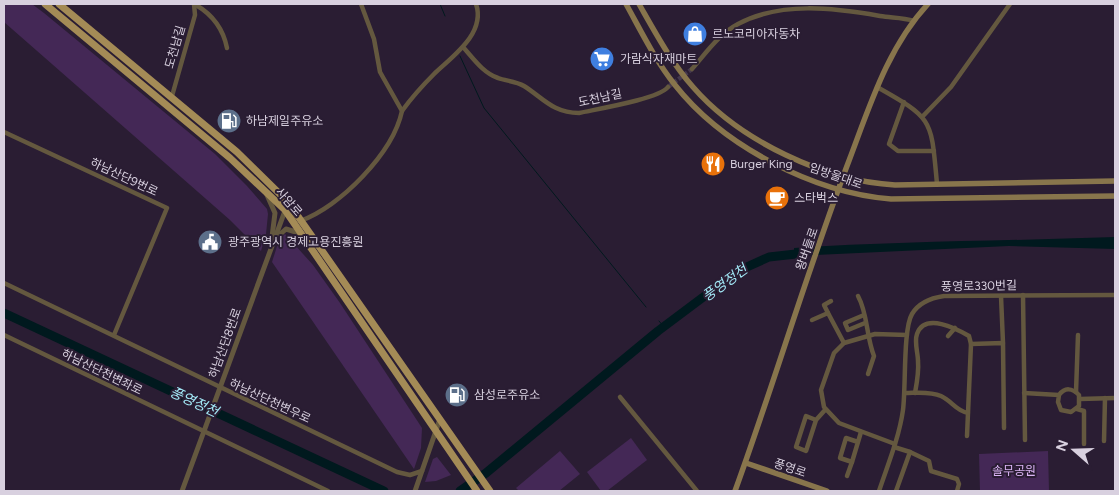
<svg xmlns="http://www.w3.org/2000/svg" width="1119" height="495" font-family="Figtree,'Noto Sans KR',sans-serif">
<style>
.green{fill:#442856}
.water{fill:#00191e}
.lines{fill:none;stroke-linecap:round;stroke-linejoin:round}
.stream{stroke:#00191e;stroke-width:1}
.river{stroke:#00191e;stroke-width:9}
.minor-tunnel{stroke:#44384d;stroke-width:4.5;stroke-dasharray:4.5 2;stroke-linecap:butt}
.minor{stroke:#64583f;stroke-width:4.5}
.tertiary{stroke:#64583f;stroke-width:5}
.secondary{stroke:#88754c;stroke-width:5.5}
.primary{stroke:#a48b56;stroke-width:7}
.labels{text-anchor:middle;dominant-baseline:central;stroke-width:4;stroke-linejoin:round;paint-order:stroke}
.poi-label{font-size:12px;fill:#d8d0df;stroke:#2a1d33;text-anchor:start}
.street-label{font-size:12px;fill:#d8d0df;stroke:#2a1d33}
.park-label{font-size:12px;fill:#dab4f4;stroke:#2a1d33}
.water-label{font-size:14px;font-style:italic;fill:#a3e9f7;stroke:#2a1d33}
</style>
<rect width="100%" height="100%" fill="#2a1d33"/>
<!-- green -->
<g class="green">
<polygon points="4,4 32,4 44,13 215,154 247,186 267,209 268,214 266,234 261,251 230,220 4,22"/>
<polygon points="285,234 313,265 340,303 422,428 421,448 414,469 272,262 279,240"/>
<polygon points="631,438 647,460 607,491 601,491 587,472"/>
<polygon points="560,451 580,474 559,491 519,491 516,488"/>
<polygon points="1048,451 1049,491 980,491 979,454"/>
<polygon points="437,457 451,475 436,481 425,482 433,459"/>
</g>
<!-- water -->
<path class="water" d="M 1115,237 L 1115,249 L 1009,246 L 794,256 L 794,248 C 901,241 1008,241 1115,237 Z"/>
<g class="lines">
<!-- stream -->
<g class="stream">
<polyline points="440,4 445,16"/>
<polyline points="460,56 484,108 646,307"/>
<polyline points="659,321 664,327"/>
</g>
<!-- river -->
<g class="river">
<polyline points="4,313 384,491"/>
<polyline points="460,491 486,473 658,331 738,271 769,257 805,253"/>
</g>
<!-- minor-tunnel -->
<polyline class="minor-tunnel" points="668,87 692,69"/>
<!-- minor -->
<g class="minor">
<path d="M 196,5 C 213,15 223,28 227,48"/>
<path d="M 463,47 C 473,58 483,73 498,78 C 506,81 516,81 524,86 C 543,98 553,113 579,113 C 597,109 659,99 668,87"/>
<path d="M 692,69 C 706,53 719,34 738,24 C 781,1 834,8 880,16 C 892,18 902,17 914,21"/>
<path d="M 877,87 C 934,119 931,119 937,184"/>
<polyline points="172,96 195,15 194,4"/>
<polyline points="904,102 889,144 898,151 934,151"/>
<path d="M 402,111 C 412,97 423,85 435,73 C 453,56 486,33 476,4"/>
<polyline points="923,116 951,87 1010,4"/>
<polyline points="4,132 167,208 114,335"/>
<path d="M 300,221 C 340,207 393,153 402,111 L 380,72 L 374,39 L 361,4"/>
<polyline points="4,283 397,472 410,475 422,471"/>
<polyline points="1023,295 1025,440"/>
<path d="M 858,296 C 868,314 866,336 874,356 L 868,374"/>
<polyline points="1001,296 1003,343"/>
<polyline points="828,313 824,305 831,301"/>
<polyline points="864,315 845,323 848,330 865,323"/>
<polyline points="812,320 828,313 844,343"/>
<polyline points="4,335 328,491"/>
<polyline points="948,336 955,328"/>
<polyline points="1076,392 1078,335"/>
<path d="M 905,393 C 916,393 930,391 941,396 C 952,401 956,411 968,413 L 967,436"/>
<path d="M 915,393 C 917,382 919,372 918,361 C 918,353 914,342 917,334 C 925,312 957,329 969,336 L 971,344"/>
<path d="M 1024,393 L 1059,395 C 1065,387 1072,388 1079,395 L 1079,406 L 1071,412 L 1061,410 L 1058,402 L 1059,395"/>
<polyline points="620,397 697,491"/>
<polyline points="1080,399 1115,398"/>
<polyline points="1077,409 1084,411 1084,444"/>
<polyline points="968,413 971,344 1003,343 1004,428"/>
<polyline points="816,420 806,416 796,447 806,451 816,420 825,410"/>
<polyline points="1104,441 1105,398"/>
<polyline points="858,442 846,438 840,458 852,462 861,432"/>
<polyline points="895,444 839,423 824,407 821,390 834,353 844,343 875,334 907,335"/>
<polyline points="894,447 910,452 896,491"/>
<polyline points="910,452 929,461 931,471 957,479 959,484 957,491"/>
<polyline points="847,476 852,462"/>
<path d="M 879,491 C 888,464 899,438 903,410 C 906,387 903,329 912,314 C 919,302 931,298 944,296 L 1115,295"/>
</g>
<!-- tertiary -->
<g class="tertiary">
<polyline points="267,195 275,213 272,237"/>
<polyline points="277,237 286,229 299,233"/>
<polyline points="182,491 286,208"/>
<polyline points="415,491 440,419"/>
</g>
<!-- secondary -->
<g class="secondary">
<path d="M 626,4 C 641,31 655,60 675,85 C 723,146 814,193 891,199 L 1115,196"/>
<path d="M 639,4 C 655,32 671,62 693,87 C 740,141 825,181 895,185 L 1115,181"/>
<polyline points="746,463 827,491"/>
<path d="M 735,491 C 775,381 808,268 850,158 C 870,105 888,47 928,4"/>
</g>
<!-- primary -->
<g class="primary">
<polyline points="45,4 230,158 285,210 477,491"/>
<polyline points="59,4 237,152 288,202 490,491"/>
</g>
</g>
<!-- icons -->
<defs>
<symbol id="shop-disc" viewBox="-11 -11 22 22"><circle r="9.5" fill="#3f7fe0" stroke="#2a1d33"/><path d="M-5-2.5h2.3a2.7 3.5 0 0 1 5.4 0H5L5.5 6h-11ZM-1.5-2.5h3a1.5 2.3 0 0 0-3 0Z" fill="#fff"/></symbol>
<symbol id="supermarket-disc" viewBox="-11 -11 22 22"><circle r="9.5" fill="#3f7fe0" stroke="#2a1d33"/><path d="M-6-5.5h2.5l.6 2H6L4.5 2H-2.5L-4.4-4H-6ZM-1.5 3.2a1.3 1.3 0 1 0 .1 0ZM3 3.2a1.3 1.3 0 1 0 .1 0Z" fill="#fff"/></symbol>
<symbol id="fuel-disc" viewBox="-11 -11 22 22"><circle r="9.5" fill="#5c6f8a" stroke="#2a1d33"/><path d="M-5.5-6h7V0h2V4h1.3V-2.5L3-4.5l.8-.8L6-3V5H2.5V1h-1V6h-7ZM-4.2-4.7v3.2H.2V-4.7Z" fill="#fff"/></symbol>
<symbol id="restaurant-disc" viewBox="-11 -11 22 22"><circle r="9.5" fill="#e8710a" stroke="#2a1d33"/><path d="M-5-6h1v4h1v-4h1v4h1v-4h1v5L-1.5 .5V6h-2V.5L-5-1ZM5-6V6H3V1.5H1.5Q1.5-4 5-6Z" fill="#fff"/></symbol>
<symbol id="cafe-disc" viewBox="-11 -11 22 22"><circle r="9.5" fill="#e8710a" stroke="#2a1d33"/><path d="M-5.5-4.5H6V0H3Q3 3.5 0 3.5H-2.5Q-5.5 3.5-5.5 0ZM3-3.2v2h1.7v-2ZM-6 4.5H4V6H-6Z" fill="#fff"/></symbol>
<symbol id="civic-disc" viewBox="-11 -11 22 22"><circle r="9.5" fill="#5c6f8a" stroke="#2a1d33"/><path d="M-.6-6.5H3V-4.5H.6V-3L4-1V1h2V6H-6V1h2V-1L-.6-3ZM-1.2 2.5V6h2.4V2.5Z" fill="#fff"/></symbol>
</defs>
<g fill-rule="evenodd">
<use href="#shop-disc" x="681" y="20" width="28" height="28"/>
<use href="#supermarket-disc" x="588" y="45" width="28" height="28"/>
<use href="#fuel-disc" x="215" y="107" width="28" height="28"/>
<use href="#restaurant-disc" x="699" y="150" width="28" height="28"/>
<use href="#cafe-disc" x="763" y="184" width="28" height="28"/>
<use href="#civic-disc" x="196" y="228" width="28" height="28"/>
<use href="#fuel-disc" x="443" y="381" width="28" height="28"/>
</g>
<g class="labels">
<!-- poi labels -->
<g class="poi-label">
<text x="712" y="34">르노코리아자동차</text>
<text x="620" y="59">가람식자재마트</text>
<text x="246" y="121">하남제일주유소</text>
<text x="730" y="164">Burger King</text>
<text x="794" y="198">스타벅스</text>
<text x="228" y="242">광주광역시 경제고용진흥원</text>
<text x="474" y="395">삼성로주유소</text>
</g>
<!-- street labels -->
<g class="street-label">
<text transform="translate(175 47) rotate(-74)">도천남길</text>
<text transform="translate(600 98) rotate(-12)">도천남길</text>
<text transform="translate(836 176) rotate(19)">임방울대로</text>
<text transform="translate(124 177) rotate(25)">하남산단9번로</text>
<text transform="translate(289 202) rotate(49)">사암로</text>
<text transform="translate(807 249) rotate(-71)">왕버들로</text>
<text transform="translate(979 286) rotate(-1)">풍영로330번길</text>
<text transform="translate(225 343) rotate(-70)">하남산단8번로</text>
<text transform="translate(102 372) rotate(26)">하남산단천변좌로</text>
<text transform="translate(270 401) rotate(25)">하남산단천변우로</text>
<text transform="translate(790 468) rotate(19)">풍영로</text>
</g>
<!-- park labels -->
<g class="park-label">
<text x="1014" y="471">솔무공원</text>
</g>
<!-- water labels -->
<g class="water-label">
<text transform="translate(725 283) rotate(-36)">풍영정천</text>
<text transform="translate(194 402) rotate(25)">풍영정천</text>
</g>
</g>
<!-- border -->
<rect width="1119" height="495" fill="none" stroke="#d8d0df" stroke-width="10"/>
<!-- north arrow -->
<g transform="translate(1074 450) rotate(290)" stroke="#2a1d33" stroke-width="4" paint-order="stroke">
<path d="M0-4L9 19L0 12L-9 19Z" fill="#d8d0df"/>
<text y="-8" font-size="14" font-weight="bold" text-anchor="middle" fill="#d8d0df">N</text>
</g>
</svg>
